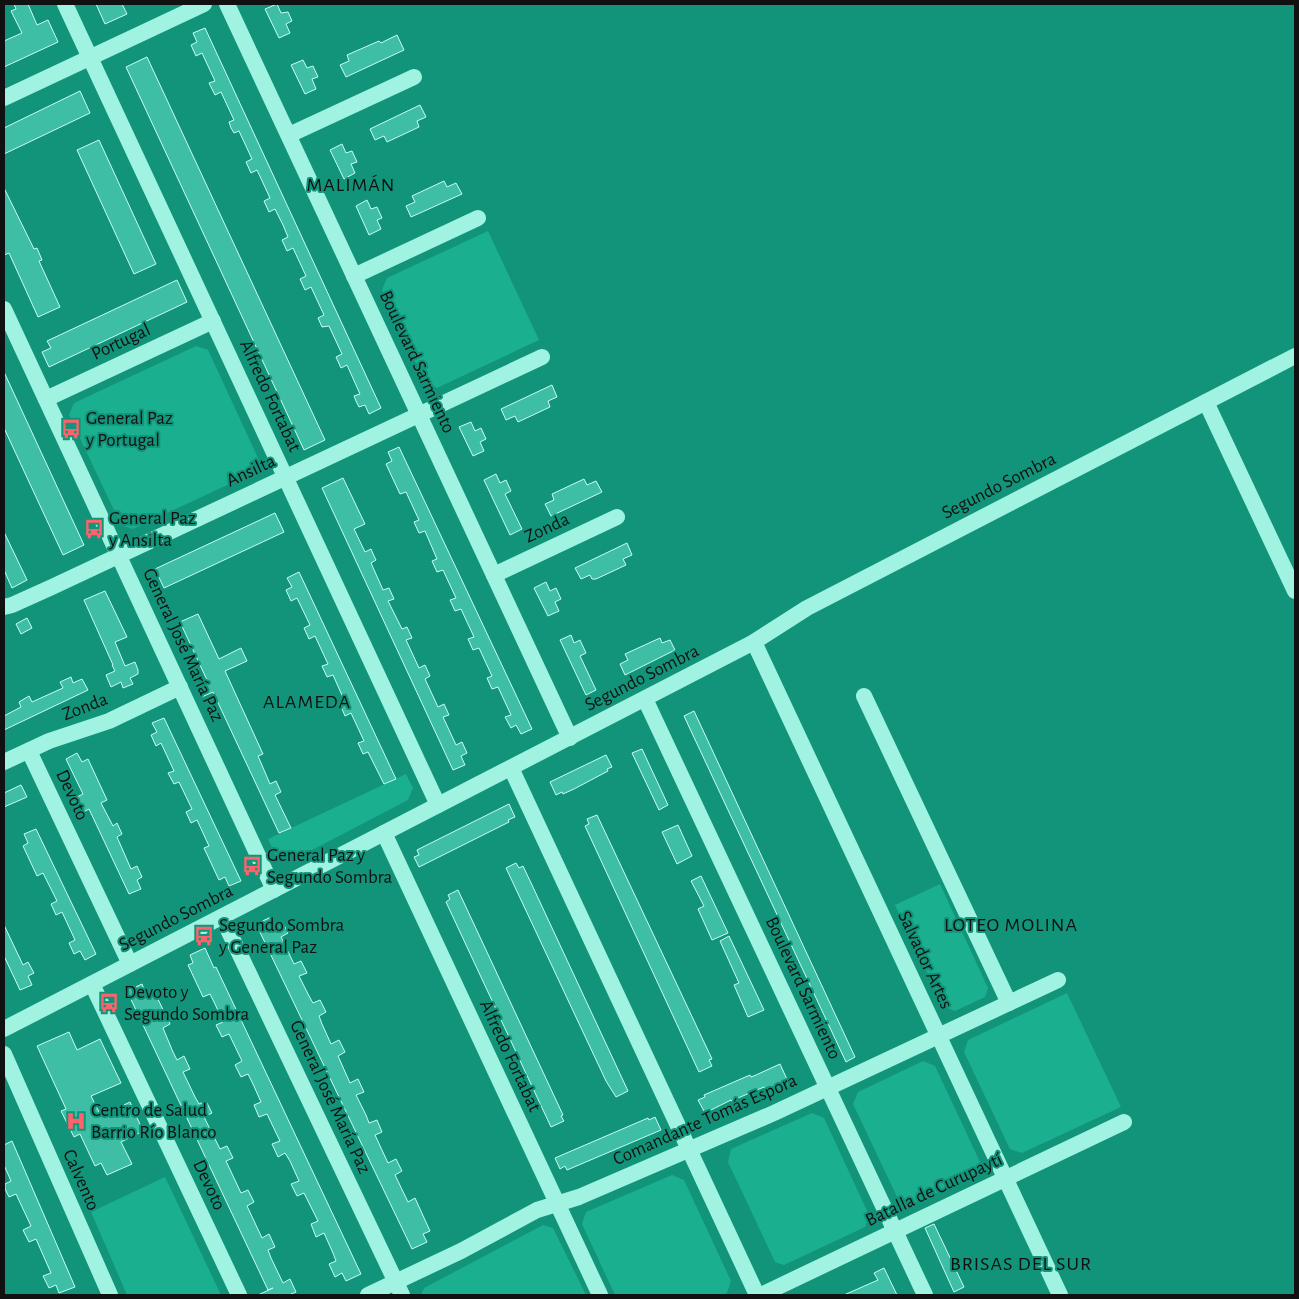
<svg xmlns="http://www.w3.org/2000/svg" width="1299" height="1299" font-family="'Alegreya Sans',sans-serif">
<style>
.green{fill:#19af8f}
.building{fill:#3ebea4;stroke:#c8fdf2}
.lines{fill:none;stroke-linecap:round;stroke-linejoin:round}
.street{stroke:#a0f3e1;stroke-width:16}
.labels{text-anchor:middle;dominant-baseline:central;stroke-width:4;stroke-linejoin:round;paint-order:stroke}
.street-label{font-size:19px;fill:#111;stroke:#12947a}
.poi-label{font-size:19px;fill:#111;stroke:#12947a;text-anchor:start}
.neighbourhood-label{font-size:20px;letter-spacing:1px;fill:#111;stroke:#12947a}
</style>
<rect width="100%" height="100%" fill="#12947a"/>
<!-- green -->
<g class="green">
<polygon points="488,231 539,340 437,388 425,383 382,290 387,278"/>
<polygon points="196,346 208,350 259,460 255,472 133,529 121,525 69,415 74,403"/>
<polygon points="406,774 413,788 408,800 289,862 277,858 268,839"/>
<polygon points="940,884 988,988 985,997 955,1011 943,1006 895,905"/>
<polygon points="1067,993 1121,1107 1022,1153 1010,1149 964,1052 968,1040"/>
<polygon points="923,1061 935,1066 980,1162 976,1175 911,1205 899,1201 853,1104 858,1092"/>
<polygon points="812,1113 824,1118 869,1215 865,1227 784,1265 775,1262 728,1162 731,1149"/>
<polygon points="672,1175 684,1180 731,1281 727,1293 722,1295 615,1295 582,1224 586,1212"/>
<polygon points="165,1177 221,1295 127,1295 91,1212"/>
<polygon points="543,1225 553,1228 586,1295 421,1295 424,1288"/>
</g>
<!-- building -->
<g class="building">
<polygon points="14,4 28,4 37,25 48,20 58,42 4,67 4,41 22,33 11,11 16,9"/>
<polygon points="96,4 122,4 127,14 105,24"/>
<polygon points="277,4 281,13 288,12 292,21 286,24 290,33 279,38 265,9"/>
<polygon points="205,28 381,408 369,414 365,405 359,407 356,401 354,396 360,394 347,365 341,368 336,357 342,354 329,326 322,327 318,318 324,315 311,287 305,290 300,279 306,276 300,263 293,248 287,251 282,240 288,237 283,225 275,209 269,212 264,201 270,198 257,170 251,173 246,162 252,159 239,131 234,133 231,128 229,122 234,120 221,92 215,95 209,83 215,81 202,53 196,56 191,45 197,42 193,33"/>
<polygon points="397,35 404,50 346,77 340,65 349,61 347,55 379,41 381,43"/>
<polygon points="147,57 325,440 304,450 126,67"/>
<polygon points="303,60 307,68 313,66 318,77 312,79 316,89 305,94 291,65"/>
<polygon points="80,91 90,113 4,154 4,128"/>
<polygon points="420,105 426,117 417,121 419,127 387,142 384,136 375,140 370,129"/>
<polygon points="99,140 156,264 134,274 77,150"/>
<polygon points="342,144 346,153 352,151 357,162 351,164 355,173 344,179 330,150"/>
<polygon points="444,181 447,187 456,183 462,194 411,217 406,206 415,202 412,196"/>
<polygon points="4,188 34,249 37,248 42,260 39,261 60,307 38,317 9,253 4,255"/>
<polygon points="367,200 371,209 377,207 382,218 377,220 381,229 369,235 356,206"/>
<polygon points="177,280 187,302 49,367 42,352 51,348 47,341"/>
<polygon points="4,372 84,545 63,555 4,428"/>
<polygon points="552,385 557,397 548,401 550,407 518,422 515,416 506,420 501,409"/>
<polygon points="471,422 475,431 481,428 486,439 480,442 484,451 473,456 459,427"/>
<polygon points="399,447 532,729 521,734 516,725 511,728 505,717 511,715 498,687 492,689 487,678 492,676 479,648 473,650 468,639 474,637 461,609 455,611 450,600 456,598 443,570 437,572 432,561 437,559 425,531 419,533 414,522 419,520 406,492 400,494 386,464 392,461 388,452"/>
<polygon points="496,474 500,483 506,480 511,491 505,494 522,529 510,535 484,480"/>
<polygon points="343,478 365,524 354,529 365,552 371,549 374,556 376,560 371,563 383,590 389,588 394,599 388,601 402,629 407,627 412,638 406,640 419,668 425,665 430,676 425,679 438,707 444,704 449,715 443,717 456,745 462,742 467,753 461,756 465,765 453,770 322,488"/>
<polygon points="584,479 587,485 596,481 602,492 551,516 545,504 554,500 552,494"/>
<polygon points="275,513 284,532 164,588 155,569"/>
<polygon points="4,532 27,580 12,588 4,570"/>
<polygon points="627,543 632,555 623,559 626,565 596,579 592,579 590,575 581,579 575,568"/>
<polygon points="299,572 396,779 384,784 368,752 363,754 358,743 364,741 351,713 345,716 342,709 340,705 345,702 333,675 327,677 322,666 328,664 315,636 309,639 304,628 310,625 297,598 291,601 286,590 292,587 287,578"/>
<polygon points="546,582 550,591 556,588 561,599 555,602 559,611 548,616 534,588"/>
<polygon points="105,591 127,637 115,642 125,666 135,662 138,670 138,674 130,678 133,684 123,688 121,682 111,687 106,675 115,671 112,665 113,665 84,600"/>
<polygon points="198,614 219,659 241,648 247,661 225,671 263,754 258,756 270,784 276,781 281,792 275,795 291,828 279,833 213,692 202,697 196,685 207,680 180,622"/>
<polygon points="27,618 32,628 21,634 16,624"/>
<polygon points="571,635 574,643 580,640 586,653 580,656 596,690 586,695 560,640"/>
<polygon points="660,638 662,643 670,640 675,650 625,675 620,664 628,660 625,654"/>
<polygon points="71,677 73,683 82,679 88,690 4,730 4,716 21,707 19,702 29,696 32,702 63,688 60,682"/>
<polygon points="694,711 855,1057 846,1062 684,716"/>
<polygon points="164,718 241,881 229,886 225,877 219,880 204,848 209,846 197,820 191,823 186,812 192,809 179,782 174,784 168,773 174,771 161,743 156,746 151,735 157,732 152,723"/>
<polygon points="642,749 668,805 659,810 632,753"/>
<polygon points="77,753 82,762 88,759 107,800 101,803 113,826 117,823 122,834 117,837 131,869 137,866 142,877 137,880 141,889 129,894 89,809 78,815 71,800 83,794 66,759"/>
<polygon points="606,755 612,767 607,769 608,771 574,789 563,794 562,792 556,795 550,782"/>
<polygon points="21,785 27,797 4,807 4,793"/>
<polygon points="509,804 515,817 508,820 509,822 419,867 414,857 419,855 417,850"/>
<polygon points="597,815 712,1059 709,1060 712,1066 699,1072 585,826 589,824 587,819"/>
<polygon points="678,825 692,856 677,864 662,832"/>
<polygon points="36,829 96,954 85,960 80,951 74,954 69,943 75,940 62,912 56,915 51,904 57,901 43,873 37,876 23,846 28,843 24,834"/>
<polygon points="516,863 519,868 523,866 532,885 628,1091 616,1097 606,1081 506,868"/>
<polygon points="701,876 728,933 712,940 698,909 704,906 691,881"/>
<polygon points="458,890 563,1115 561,1116 564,1121 551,1127 446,902 450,899 448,895"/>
<polygon points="271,917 275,924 282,921 288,933 281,937 294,964 301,961 307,973 299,976 309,996 313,1003 320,1000 326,1012 319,1016 322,1024 331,1044 339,1040 345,1052 338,1056 350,1083 358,1079 364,1092 356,1095 366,1115 369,1123 377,1120 382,1132 375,1135 388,1163 396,1159 402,1171 395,1175 408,1202 415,1198 430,1231 423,1234 427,1242 412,1249 256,924"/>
<polygon points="4,925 23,965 28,962 34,973 28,976 32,985 20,990 4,956"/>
<polygon points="729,936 764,1010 748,1017 734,985 739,983 720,941"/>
<polygon points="205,948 214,968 216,967 361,1274 346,1281 342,1273 335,1277 329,1264 336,1261 333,1253 324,1233 316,1237 311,1224 318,1221 304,1193 297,1196 291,1184 299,1181 290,1161 285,1153 278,1157 272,1144 280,1141 267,1114 259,1117 254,1105 261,1102 253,1084 248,1074 241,1077 235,1065 242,1061 229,1034 222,1037 216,1025 223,1022 215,1004 210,994 203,997 188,965 193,963 190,955"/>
<polygon points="142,984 145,992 153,989 170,1024 163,1028 173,1052 177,1060 184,1056 190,1069 183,1072 195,1097 199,1104 206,1101 212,1113 204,1117 220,1149 227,1146 233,1158 226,1161 241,1193 248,1190 254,1202 247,1206 262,1238 269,1234 275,1247 268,1250 271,1258 283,1283 290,1279 296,1292 289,1295 258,1295 273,1288 268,1290 127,991"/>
<polygon points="69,1032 77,1050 100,1039 121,1083 91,1096 101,1116 130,1102 143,1131 121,1142 132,1164 107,1175 101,1163 95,1166 80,1134 74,1137 61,1111 66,1109 37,1046"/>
<polygon points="780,1064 790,1086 768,1096 764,1087 731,1101 731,1100 705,1113 698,1100 705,1097 704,1095 750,1075 751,1077 756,1075"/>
<polygon points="655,1117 661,1130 567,1170 565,1166 560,1169 555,1158 648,1118 649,1120"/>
<polygon points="12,1141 75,1287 59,1293 56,1285 49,1288 43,1276 51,1273 36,1239 29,1242 23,1230 31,1226 16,1194 9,1197 5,1189 5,1184 11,1181 4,1165 4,1145"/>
<polygon points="934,1224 964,1287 954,1292 925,1228"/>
<polygon points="884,1268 897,1295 844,1295 878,1280 874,1273"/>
</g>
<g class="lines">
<!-- street -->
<g class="street">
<polyline points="65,4 438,805"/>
<polyline points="227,4 570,738"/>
<polyline points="4,98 204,4"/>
<polyline points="289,135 414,77"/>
<polyline points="354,276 478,218"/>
<polyline points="4,309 274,890"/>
<polyline points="46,399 213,321"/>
<polyline points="1206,402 1295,591"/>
<polyline points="494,575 617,517"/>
<polyline points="4,607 12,605 52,587 542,357"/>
<polyline points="754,642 1060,1295"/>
<polyline points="864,696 1009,1003"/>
<polyline points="645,699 925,1295"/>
<polyline points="29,751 130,964"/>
<polyline points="4,762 49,741 109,721 180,687"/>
<polyline points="511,768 757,1295"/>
<polyline points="384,833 600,1295"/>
<polyline points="222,917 402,1295"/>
<polyline points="92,984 239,1295"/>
<polyline points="4,1029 754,642 807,608 1295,356"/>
<polyline points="4,1054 110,1295"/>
<polyline points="368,1295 461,1251 537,1210 579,1197 774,1113 1058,980"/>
<polyline points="761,1295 1124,1122"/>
</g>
</g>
<!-- icons -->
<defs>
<symbol id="bus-bare" viewBox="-9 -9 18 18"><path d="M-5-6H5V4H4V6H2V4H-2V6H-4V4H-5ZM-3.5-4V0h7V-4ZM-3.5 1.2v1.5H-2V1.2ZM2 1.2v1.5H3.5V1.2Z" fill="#ff626a" stroke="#12947a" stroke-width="2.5" paint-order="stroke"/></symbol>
<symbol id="hospital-bare" viewBox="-9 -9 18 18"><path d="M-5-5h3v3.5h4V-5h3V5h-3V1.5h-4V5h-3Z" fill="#ff626a" stroke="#12947a" stroke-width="2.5" paint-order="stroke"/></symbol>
</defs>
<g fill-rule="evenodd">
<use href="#bus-bare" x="57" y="415" width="28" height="28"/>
<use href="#bus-bare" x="80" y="515" width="28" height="28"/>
<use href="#bus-bare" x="238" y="852" width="28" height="28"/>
<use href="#bus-bare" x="190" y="922" width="28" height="28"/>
<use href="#bus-bare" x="95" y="989" width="28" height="28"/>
<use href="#hospital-bare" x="62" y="1107" width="28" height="28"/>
</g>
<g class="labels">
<!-- street labels -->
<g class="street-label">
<text transform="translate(121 342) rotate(-25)">Portugal</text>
<text transform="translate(417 362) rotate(65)">Boulevard Sarmiento</text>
<text transform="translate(270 396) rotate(65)">Alfredo Fortabat</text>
<text transform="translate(251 471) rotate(-25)">Ansilta</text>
<text transform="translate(999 486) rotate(-27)">Segundo Sombra</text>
<text transform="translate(547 528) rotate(-25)">Zonda</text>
<text transform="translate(183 645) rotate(65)">General José María Paz</text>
<text transform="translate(642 678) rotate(-27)">Segundo Sombra</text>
<text transform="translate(85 707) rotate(-21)">Zonda</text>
<text transform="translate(72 795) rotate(65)">Devoto</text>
<text transform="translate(176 918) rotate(-27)">Segundo Sombra</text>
<text transform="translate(925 960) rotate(65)">Salvador Artes</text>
<text transform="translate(803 988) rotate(65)">Boulevard Sarmiento</text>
<text transform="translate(510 1056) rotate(65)">Alfredo Fortabat</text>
<text transform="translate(330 1097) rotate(65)">General José María Paz</text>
<text transform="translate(705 1120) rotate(-24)">Comandante Tomás Espora</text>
<text transform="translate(81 1180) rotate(66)">Calvento</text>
<text transform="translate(209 1185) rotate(65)">Devoto</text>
<text transform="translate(934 1190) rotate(-25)">Batalla de Curupaytí</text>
</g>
<!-- poi labels -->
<g class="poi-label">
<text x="86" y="418">General Paz<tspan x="86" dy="22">y Portugal</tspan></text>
<text x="109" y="518">General Paz<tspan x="109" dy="22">y Ansilta</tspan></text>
<text x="267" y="855">General Paz y<tspan x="267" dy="22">Segundo Sombra</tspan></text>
<text x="219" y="925">Segundo Sombra<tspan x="219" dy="22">y General Paz</tspan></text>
<text x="124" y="992">Devoto y<tspan x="124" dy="22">Segundo Sombra</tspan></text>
<text x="91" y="1110">Centro de Salud<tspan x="91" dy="22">Barrio Río Blanco</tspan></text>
</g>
<!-- neighbourhood labels -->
<g class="neighbourhood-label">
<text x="351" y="185">MALIMÁN</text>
<text x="307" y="702">ALAMEDA</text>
<text x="1011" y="925">LOTEO MOLINA</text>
<text x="1021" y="1264">BRISAS DEL SUR</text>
</g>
</g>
<!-- border -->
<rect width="1299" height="1299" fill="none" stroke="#111111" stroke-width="10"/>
</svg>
